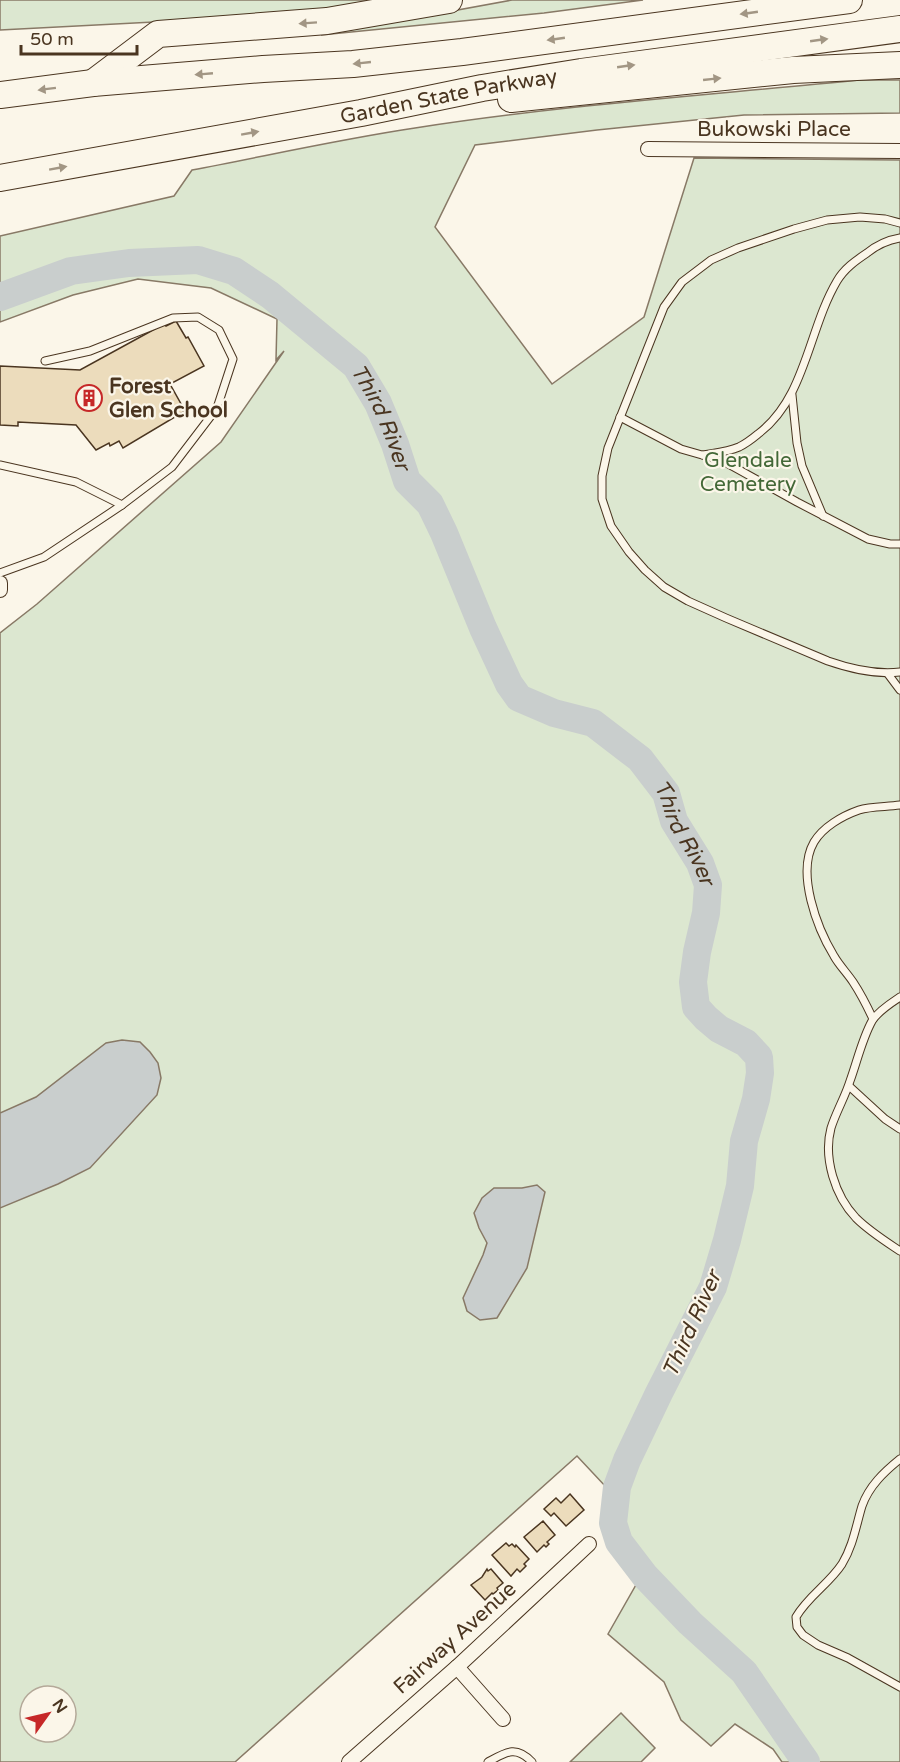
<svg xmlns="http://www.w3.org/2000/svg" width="900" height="1762" font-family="'Varela Round',sans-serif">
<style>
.green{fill:#dce7d0;stroke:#887966;stroke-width:1.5;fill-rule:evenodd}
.water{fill:#c9cecd;stroke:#887966;stroke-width:1.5}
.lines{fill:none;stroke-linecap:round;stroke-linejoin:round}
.river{stroke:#c9cecd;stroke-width:28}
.building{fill:#ecdcbc;stroke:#4a3520;stroke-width:1.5}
.service-casing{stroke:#4a3520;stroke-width:9}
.minor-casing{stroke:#4a3520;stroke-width:16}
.motorway-casing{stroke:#4a3520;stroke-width:28}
.service{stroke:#fbf6e9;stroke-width:7}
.minor{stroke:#fbf6e9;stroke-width:14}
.motorway{stroke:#fbf6e9;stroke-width:26}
.oneway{fill:#a29684}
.labels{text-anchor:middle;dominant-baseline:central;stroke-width:4.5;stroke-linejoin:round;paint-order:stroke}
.street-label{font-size:21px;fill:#4a3520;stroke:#fbf6e9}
.poi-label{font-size:21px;font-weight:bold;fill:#4a3520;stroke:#fbf6e9;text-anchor:start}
.park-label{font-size:21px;fill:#436837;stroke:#fbf6e9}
.water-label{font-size:22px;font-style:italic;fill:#4a3520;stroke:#fbf6e9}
</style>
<rect width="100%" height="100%" fill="#fbf6e9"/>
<!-- green -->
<g class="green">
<polygon points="0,0 424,0 250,17 0,30"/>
<polygon points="512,0 643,0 544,13 321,35"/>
<path d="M 859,80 L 900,80 L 900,113 L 744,115 L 597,130 L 475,145 L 435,227 L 552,384 L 644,317 L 694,158 L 900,160 L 900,1762 L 782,1762 L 773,1749 L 735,1724 L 711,1746 L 681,1720 L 664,1682 L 608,1634 L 637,1583 L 610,1538 L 607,1488 L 577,1456 L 235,1762 L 0,1762 L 0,633 L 37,604 L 221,442 L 284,351 L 276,360 L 277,319 L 211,288 L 138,279 L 73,295 L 0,322 L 0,236 L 174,196 L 192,170 C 266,156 341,139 415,128 C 562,105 711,95 859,80 ZM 30,1696 L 66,1696 L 66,1732 L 30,1732 Z"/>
<polygon points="621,1713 655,1748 641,1762 570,1762"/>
</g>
<!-- water -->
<g class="water">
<polygon points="122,1040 140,1042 150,1052 158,1063 161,1078 157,1095 90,1168 58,1184 0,1208 0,1113 36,1097 106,1043"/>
<polygon points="537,1185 545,1192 527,1268 497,1318 480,1320 467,1311 463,1298 483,1255 487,1243 479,1228 474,1213 482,1198 494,1188 522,1188"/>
</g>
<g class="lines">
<!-- river -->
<path class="river" id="s1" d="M 0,297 L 71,271 L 129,263 L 198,260 L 234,271 L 270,295 L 356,366 L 378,403 L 395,444 L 407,481 L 430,504 L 444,533 L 483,628 L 509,684 L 519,698 L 554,713 L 593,723 L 640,759 L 666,793 L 674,821 L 700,863 L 708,885 L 706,913 L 697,952 L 693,982 L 696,1007 L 706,1018 L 719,1029 L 746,1043 L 759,1057 L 760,1073 L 756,1099 L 744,1141 L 740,1186 L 727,1240 L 713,1287 L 659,1393 L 627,1460 L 617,1487 L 613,1523 L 619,1542 L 645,1576 L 690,1623 L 744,1672 L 806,1762"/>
</g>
<!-- building -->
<g class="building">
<polygon points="176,321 186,338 188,337 204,366 170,384 185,411 123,448 119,441 110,446 109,443 96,450 76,425 18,422 18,426 0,425 0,366 80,370 164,324 166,326"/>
<polygon points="570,1494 584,1510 566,1526 554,1513 551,1516 544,1509 556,1498 561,1503"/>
<polygon points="543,1521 555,1535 547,1542 549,1544 546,1547 544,1545 537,1552 524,1537"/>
<polygon points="506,1543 509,1546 512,1544 515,1547 516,1545 529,1559 524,1564 526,1566 520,1572 517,1569 511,1576 492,1555"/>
<polygon points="487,1569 488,1571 491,1569 503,1583 497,1588 498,1590 493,1594 492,1593 485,1600 471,1585 482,1577"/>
</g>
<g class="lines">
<defs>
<g id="service">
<path d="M 900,223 L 885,219 L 860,217 L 827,220 L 794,229 L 738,248 L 711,260 L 682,282 L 664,307 L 608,448 L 602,476 L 602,499 L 611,526 L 629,552 L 645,570 L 664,587 L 688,601 L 726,618 L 828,661 C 851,669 875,675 900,672"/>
<polyline points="792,395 797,443 802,466 823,516"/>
<polyline points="620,417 681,449 723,461 797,502 868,539 890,544 900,544"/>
<path d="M 703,455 C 714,453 727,452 739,447 C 745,444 752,439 758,434 C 806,398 808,330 837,281 C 844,269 855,261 867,253 C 877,245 888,240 900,238"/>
<polyline points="0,465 76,482 122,505"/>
<polyline points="0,573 44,557 122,505 172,467 217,408 233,359 219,330 198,317 173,318 90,351 45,361"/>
<polyline points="888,674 900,690"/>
<path d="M 900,997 C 891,1003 878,1011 872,1021 C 862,1039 857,1062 850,1081 C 845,1097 836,1112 831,1128 C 823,1158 835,1196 856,1218 C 869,1231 885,1241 900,1251"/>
<path d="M 873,1019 C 867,1006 861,994 853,982 C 847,973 839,965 834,956 C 817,928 796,873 814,842 C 823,827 842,816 859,810 C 871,806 887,807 900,805"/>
<polyline points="849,1086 885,1119 900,1129"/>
<path d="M 900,1459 C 884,1472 869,1486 862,1506 C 856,1526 853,1546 842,1564 C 829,1584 808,1596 796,1617 L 797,1627 L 803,1635 L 818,1645 L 848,1658 L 900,1687"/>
<path d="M 488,1762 C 506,1752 516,1745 532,1762"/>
</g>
<g id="minor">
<polyline points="648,149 900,151"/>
<polyline points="0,583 0,590"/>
<polyline points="457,1667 503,1719"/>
<polyline points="349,1762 457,1667 589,1544"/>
</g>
<g id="motorway">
<polyline points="93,83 158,34 327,21 449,0"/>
<polyline points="0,95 93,83 263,69 353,64 462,52 849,0"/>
<polyline points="511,99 793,70 900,65"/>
<path id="s2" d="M 0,178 L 361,113 L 482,88 L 581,72 L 900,29"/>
</g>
</defs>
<!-- service casing -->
<use href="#service" class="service-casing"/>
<!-- minor casing -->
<use href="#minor" class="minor-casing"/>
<!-- motorway casing -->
<use href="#motorway" class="motorway-casing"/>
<!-- service -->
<use href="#service" class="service"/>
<!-- minor -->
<use href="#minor" class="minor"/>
<!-- motorway -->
<use href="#motorway" class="motorway"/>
</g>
<!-- one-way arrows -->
<defs><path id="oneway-solid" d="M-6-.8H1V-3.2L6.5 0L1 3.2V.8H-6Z" transform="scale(1.5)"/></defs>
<g class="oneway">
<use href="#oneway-solid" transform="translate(749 13) rotate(172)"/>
<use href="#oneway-solid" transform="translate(308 23) rotate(176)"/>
<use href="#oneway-solid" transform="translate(556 39) rotate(172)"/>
<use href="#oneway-solid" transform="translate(819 40) rotate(-8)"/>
<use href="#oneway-solid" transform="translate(362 63) rotate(174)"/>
<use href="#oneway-solid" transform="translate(626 66) rotate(-8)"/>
<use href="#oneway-solid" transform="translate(204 74) rotate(175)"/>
<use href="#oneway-solid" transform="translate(712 79) rotate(-6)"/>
<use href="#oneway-solid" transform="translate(47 89) rotate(173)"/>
<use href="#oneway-solid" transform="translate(250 133) rotate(-10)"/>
<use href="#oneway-solid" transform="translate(58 168) rotate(-10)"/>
</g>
<!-- icons -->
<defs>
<symbol id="building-ring" viewBox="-11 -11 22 22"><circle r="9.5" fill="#fbf6e9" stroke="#c62828" stroke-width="1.5"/><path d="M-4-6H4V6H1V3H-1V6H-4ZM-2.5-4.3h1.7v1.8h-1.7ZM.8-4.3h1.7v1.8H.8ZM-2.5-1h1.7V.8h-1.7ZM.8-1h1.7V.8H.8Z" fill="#c62828"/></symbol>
</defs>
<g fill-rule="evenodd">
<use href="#building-ring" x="74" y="383" width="30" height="30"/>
</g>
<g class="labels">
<!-- street labels -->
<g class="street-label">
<text stroke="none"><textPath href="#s2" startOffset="456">Garden State Parkway</textPath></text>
<text x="774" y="129">Bukowski Place</text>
<text transform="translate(455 1638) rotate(-42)">Fairway Avenue</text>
</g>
<!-- poi labels -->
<g class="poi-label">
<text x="109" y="386">Forest<tspan x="109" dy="24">Glen School</tspan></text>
</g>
<!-- park labels -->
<g class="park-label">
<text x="748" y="460">Glendale<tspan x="748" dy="24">Cemetery</tspan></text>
</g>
<!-- water labels -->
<g class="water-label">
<text stroke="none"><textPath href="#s1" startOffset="453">Third River</textPath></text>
<text stroke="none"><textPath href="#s1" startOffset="993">Third River</textPath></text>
<text transform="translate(692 1324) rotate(-66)">Third River</text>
</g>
</g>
<!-- north arrow -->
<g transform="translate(48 1714) rotate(56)"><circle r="28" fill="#fbf6e9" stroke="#b4a999" stroke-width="1.5"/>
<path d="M0-4.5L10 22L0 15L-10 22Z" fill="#c62828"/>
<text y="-9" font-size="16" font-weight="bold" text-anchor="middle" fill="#4a3520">N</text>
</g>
<!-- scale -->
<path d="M21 45v9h116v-9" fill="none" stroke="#4a3520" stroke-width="3"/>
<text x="30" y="45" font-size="18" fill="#4a3520" stroke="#fbf6e9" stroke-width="4.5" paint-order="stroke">50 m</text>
</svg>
